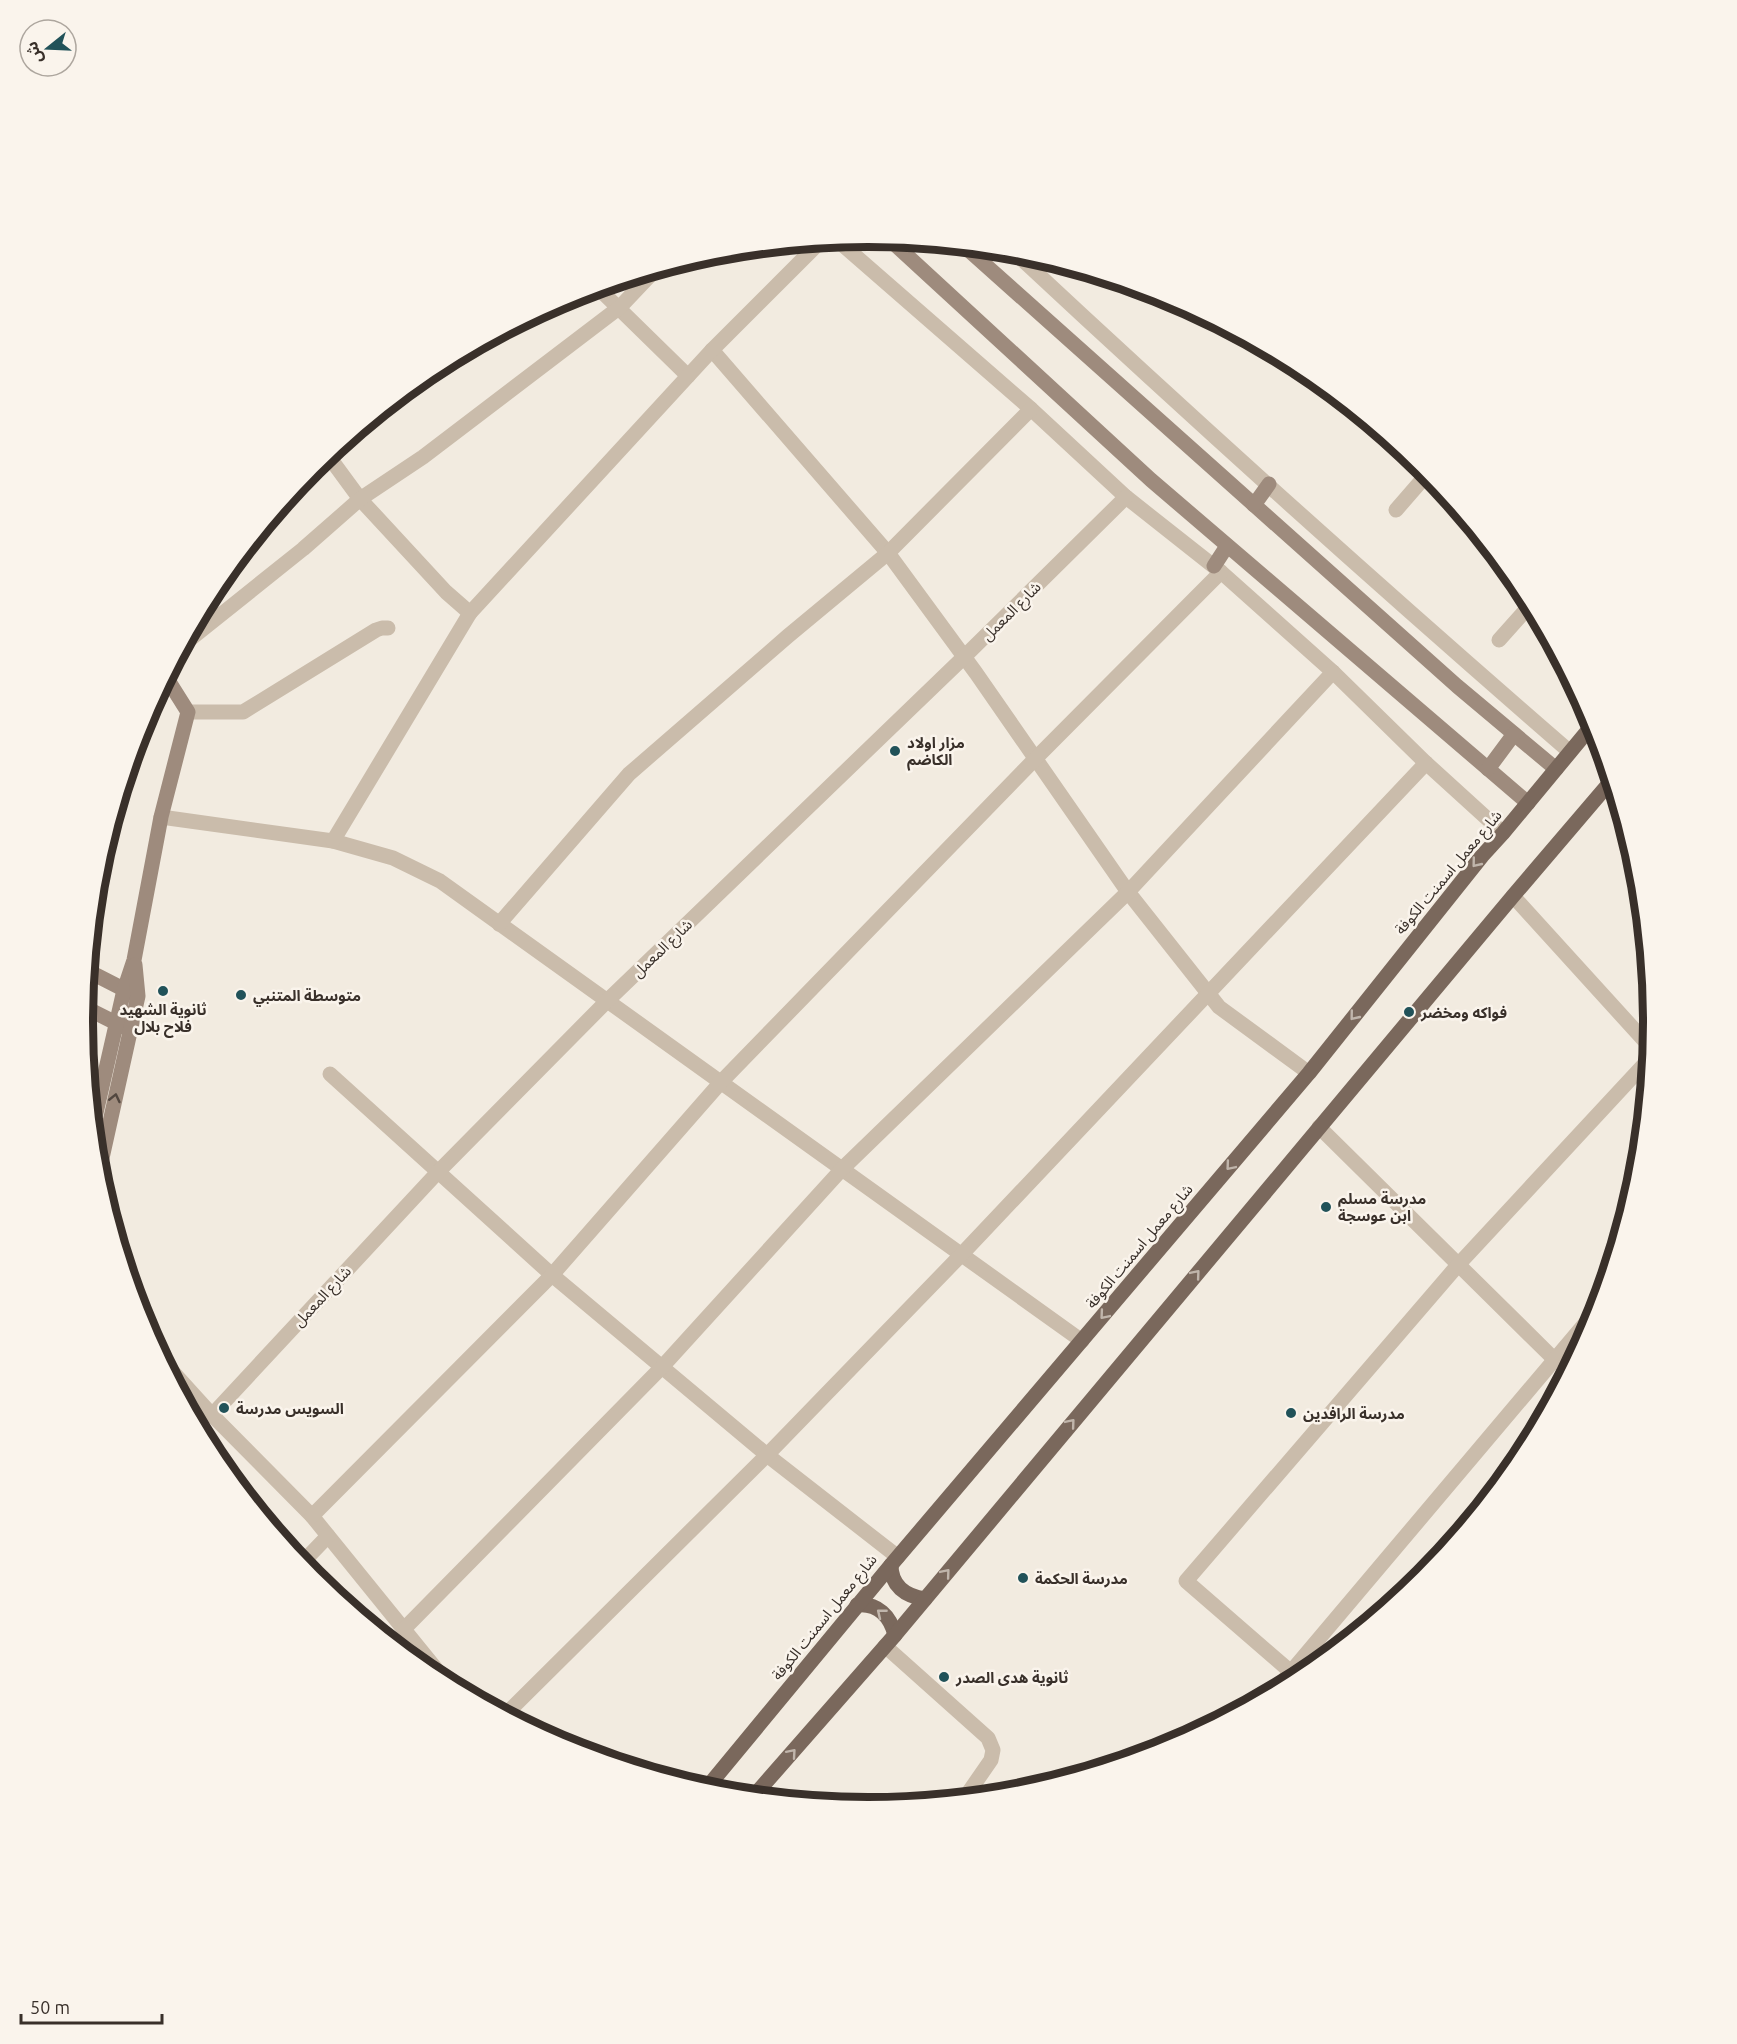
<svg xmlns="http://www.w3.org/2000/svg" width="1737" height="2044" font-family="Ubuntu,'Noto Sans Arabic',sans-serif">
<style>
.lines{fill:none;stroke-linecap:round;stroke-linejoin:round}
.lane{stroke:#cabcab;stroke-width:8}
.street{stroke:#cabcab;stroke-width:15}
.secondary{stroke:#9e8b7d;stroke-width:15}
.primary{stroke:#7a685c;stroke-width:15}
.oneway{stroke:#c0b5ab}
.oneway2{stroke:#52473f}
.poi-dot{fill:#215259;stroke:#faf4ec;stroke-width:2}
.labels{text-anchor:middle;dominant-baseline:central;stroke-width:5;stroke-linejoin:round;paint-order:stroke}
.street-label{font-size:15px;fill:#39302a;stroke:#faf4ec}
.poi-label{font-size:15px;font-weight:bold;fill:#39302a;stroke:#faf4ec;text-anchor:start}
.rim{fill:none;stroke:#39302a;stroke-width:8}
</style>
<rect width="100%" height="100%" fill="#f2ebe0"/>
<g class="lines">
<!-- lane -->
<polyline class="lane" points="88,1080 101,1086"/>
<!-- street -->
<g class="street">
<polyline points="836,239 1031,409 1126,497 1221,572 1333,672 1426,763 1503,833"/>
<path d="M 1012,250 C 1195,421 1381,588 1570,752"/>
<polyline points="597,287 688,376"/>
<polyline points="712,350 888,553 976,673 1128,892 1219,1007 1309,1073"/>
<polyline points="327,454 360,499 446,592 470,613"/>
<polyline points="1396,510 1429,472"/>
<polyline points="1499,640 1532,603"/>
<polyline points="183,645 303,549 360,499 423,457 620,307 656,269"/>
<polyline points="188,712 243,712 376,630 382,628 388,628"/>
<polyline points="161,817 333,841 393,858 440,881 1082,1341"/>
<polyline points="333,841 470,613 712,350 821,241"/>
<polyline points="1513,896 1652,1049"/>
<polyline points="499,924 629,774 788,636 888,553 1031,409"/>
<polyline points="330,1074 552,1275 767,1455 898,1557"/>
<polyline points="1319,1127 1555,1360 1569,1371"/>
<polyline points="163,1361 212,1415 312,1516 449,1685"/>
<polyline points="212,1415 438,1172 607,1001 964,657 1126,497"/>
<polyline points="312,1516 552,1275 721,1082 1036,758 1221,572"/>
<polyline points="301,1564 328,1536"/>
<polyline points="404,1629 662,1367 842,1169 1128,892 1333,672"/>
<polyline points="885,1646 988,1738 993,1750 991,1760 964,1799"/>
<polyline points="1299,1679 1186,1581 1458,1265 1651,1057"/>
<polyline points="1273,1693 1599,1307"/>
<polyline points="505,1715 767,1455 961,1255 1426,763"/>
</g>
<!-- secondary -->
<g class="secondary">
<polyline points="888,238 1151,480 1528,803"/>
<polyline points="963,245 1457,686 1556,769"/>
<polyline points="1254,505 1269,484"/>
<polyline points="1214,566 1227,546"/>
<polyline points="1488,769 1514,734"/>
<polyline points="88,971 133,994"/>
<polyline points="84,1007 124,1027"/>
<polyline points="93,1126 124,990 134,960 161,817 188,712 166,677"/>
<polyline points="98,1176 138,996 135,965"/>
</g>
<!-- primary -->
<g class="primary">
<path d="M 891,1565 C 891,1586 905,1596 925,1599"/>
<path d="M 857,1605 C 878,1603 890,1616 895,1635"/>
<polyline points="705,1790 891,1565 1309,1073 1482,856 1503,833 1595,722"/>
<polyline points="753,1797 895,1635 1513,896 1612,780"/>
</g>
</g>
<!-- one-way arrows -->
<defs><path id="oneway-chevron" d="M-2-3.5L2.5 0L-2 3.5" fill="none" stroke-width="1.6" stroke-linecap="round" stroke-linejoin="round" transform="scale(1.5)"/></defs>
<g class="oneway">
<use href="#oneway-chevron" transform="translate(1476 863) rotate(129)"/>
<use href="#oneway-chevron" transform="translate(1354 1016) rotate(129)"/>
<use href="#oneway-chevron" transform="translate(1230 1166) rotate(130)"/>
<use href="#oneway-chevron" transform="translate(1196 1274) rotate(-50)"/>
<use href="#oneway-chevron" transform="translate(1104 1315) rotate(130)"/>
<use href="#oneway-chevron" transform="translate(1071 1423) rotate(-50)"/>
<use href="#oneway-chevron" transform="translate(946 1573) rotate(-50)"/>
<use href="#oneway-chevron" transform="translate(881 1613) rotate(-141)"/>
<use href="#oneway-chevron" transform="translate(792 1753) rotate(-49)"/>
</g>
<use class="oneway2" href="#oneway-chevron" transform="translate(115 1098) rotate(-77)"/>
<!-- markers -->
<g class="poi-dot">
<circle cx="895" cy="751" r="6"/>
<circle cx="163" cy="991" r="6"/>
<circle cx="241" cy="995" r="6"/>
<circle cx="1409" cy="1012" r="6"/>
<circle cx="1326" cy="1207" r="6"/>
<circle cx="224" cy="1408" r="6"/>
<circle cx="1291" cy="1413" r="6"/>
<circle cx="1023" cy="1578" r="6"/>
<circle cx="944" cy="1677" r="6"/>
</g>
<g class="labels">
<!-- street labels -->
<g class="street-label">
<text transform="translate(1011 611) rotate(-45)">شارع المعمل</text>
<text transform="translate(1448 872) rotate(-50)">شارع معمل اسمنت الكوفة</text>
<text transform="translate(662 948) rotate(-44)">شارع المعمل</text>
<text transform="translate(1139 1246) rotate(-50)">شارع معمل اسمنت الكوفة</text>
<text transform="translate(322 1296) rotate(-47)">شارع المعمل</text>
<text transform="translate(824 1617) rotate(-51)">شارع معمل اسمنت الكوفة</text>
</g>
<!-- poi labels -->
<g class="poi-label">
<text x="907" y="742">مزار اولاد<tspan x="907" dy="17">الكاضم</tspan></text>
<text x="253" y="995">متوسطة المتنبي</text>
<text x="163" y="1009" text-anchor="middle">ثانوية الشهيد<tspan x="163" dy="17">فلاح بلال</tspan></text>
<text x="1421" y="1012">فواكه ومخضر</text>
<text x="1338" y="1198">مدرسة مسلم<tspan x="1338" dy="17">ابن عوسجة</tspan></text>
<text x="236" y="1408">السويس مدرسة</text>
<text x="1303" y="1413">مدرسة الرافدين</text>
<text x="1035" y="1578">مدرسة الحكمة</text>
<text x="956" y="1677">ثانوية هدى الصدر</text>
</g>
</g>
<!-- crop -->
<path d="M0 0H1737V2044H0ZM93 1022a775 775 0 1 1 1550 0a775 775 0 1 1-1550 0Z" fill="#faf4ec" fill-rule="evenodd"/>
<path class="rim" d="M93 1022a775 775 0 1 1 1550 0a775 775 0 1 1-1550 0Z"/>
<!-- north arrow -->
<g transform="translate(48 48) rotate(252)"><circle r="28" fill="#faf4ec" stroke="#ada69e" stroke-width="1.5"/>
<path d="M0-4.5L10 22L0 15L-10 22Z" fill="#215259"/>
<text y="-9" font-size="16" font-weight="bold" text-anchor="middle" fill="#39302a">ش</text>
</g>
<!-- scale -->
<path d="M21 2014v9h141v-9" fill="none" stroke="#39302a" stroke-width="3"/>
<text x="30" y="2014" font-size="18" fill="#39302a" stroke="#faf4ec" stroke-width="4.5" paint-order="stroke">50 m</text>
</svg>
